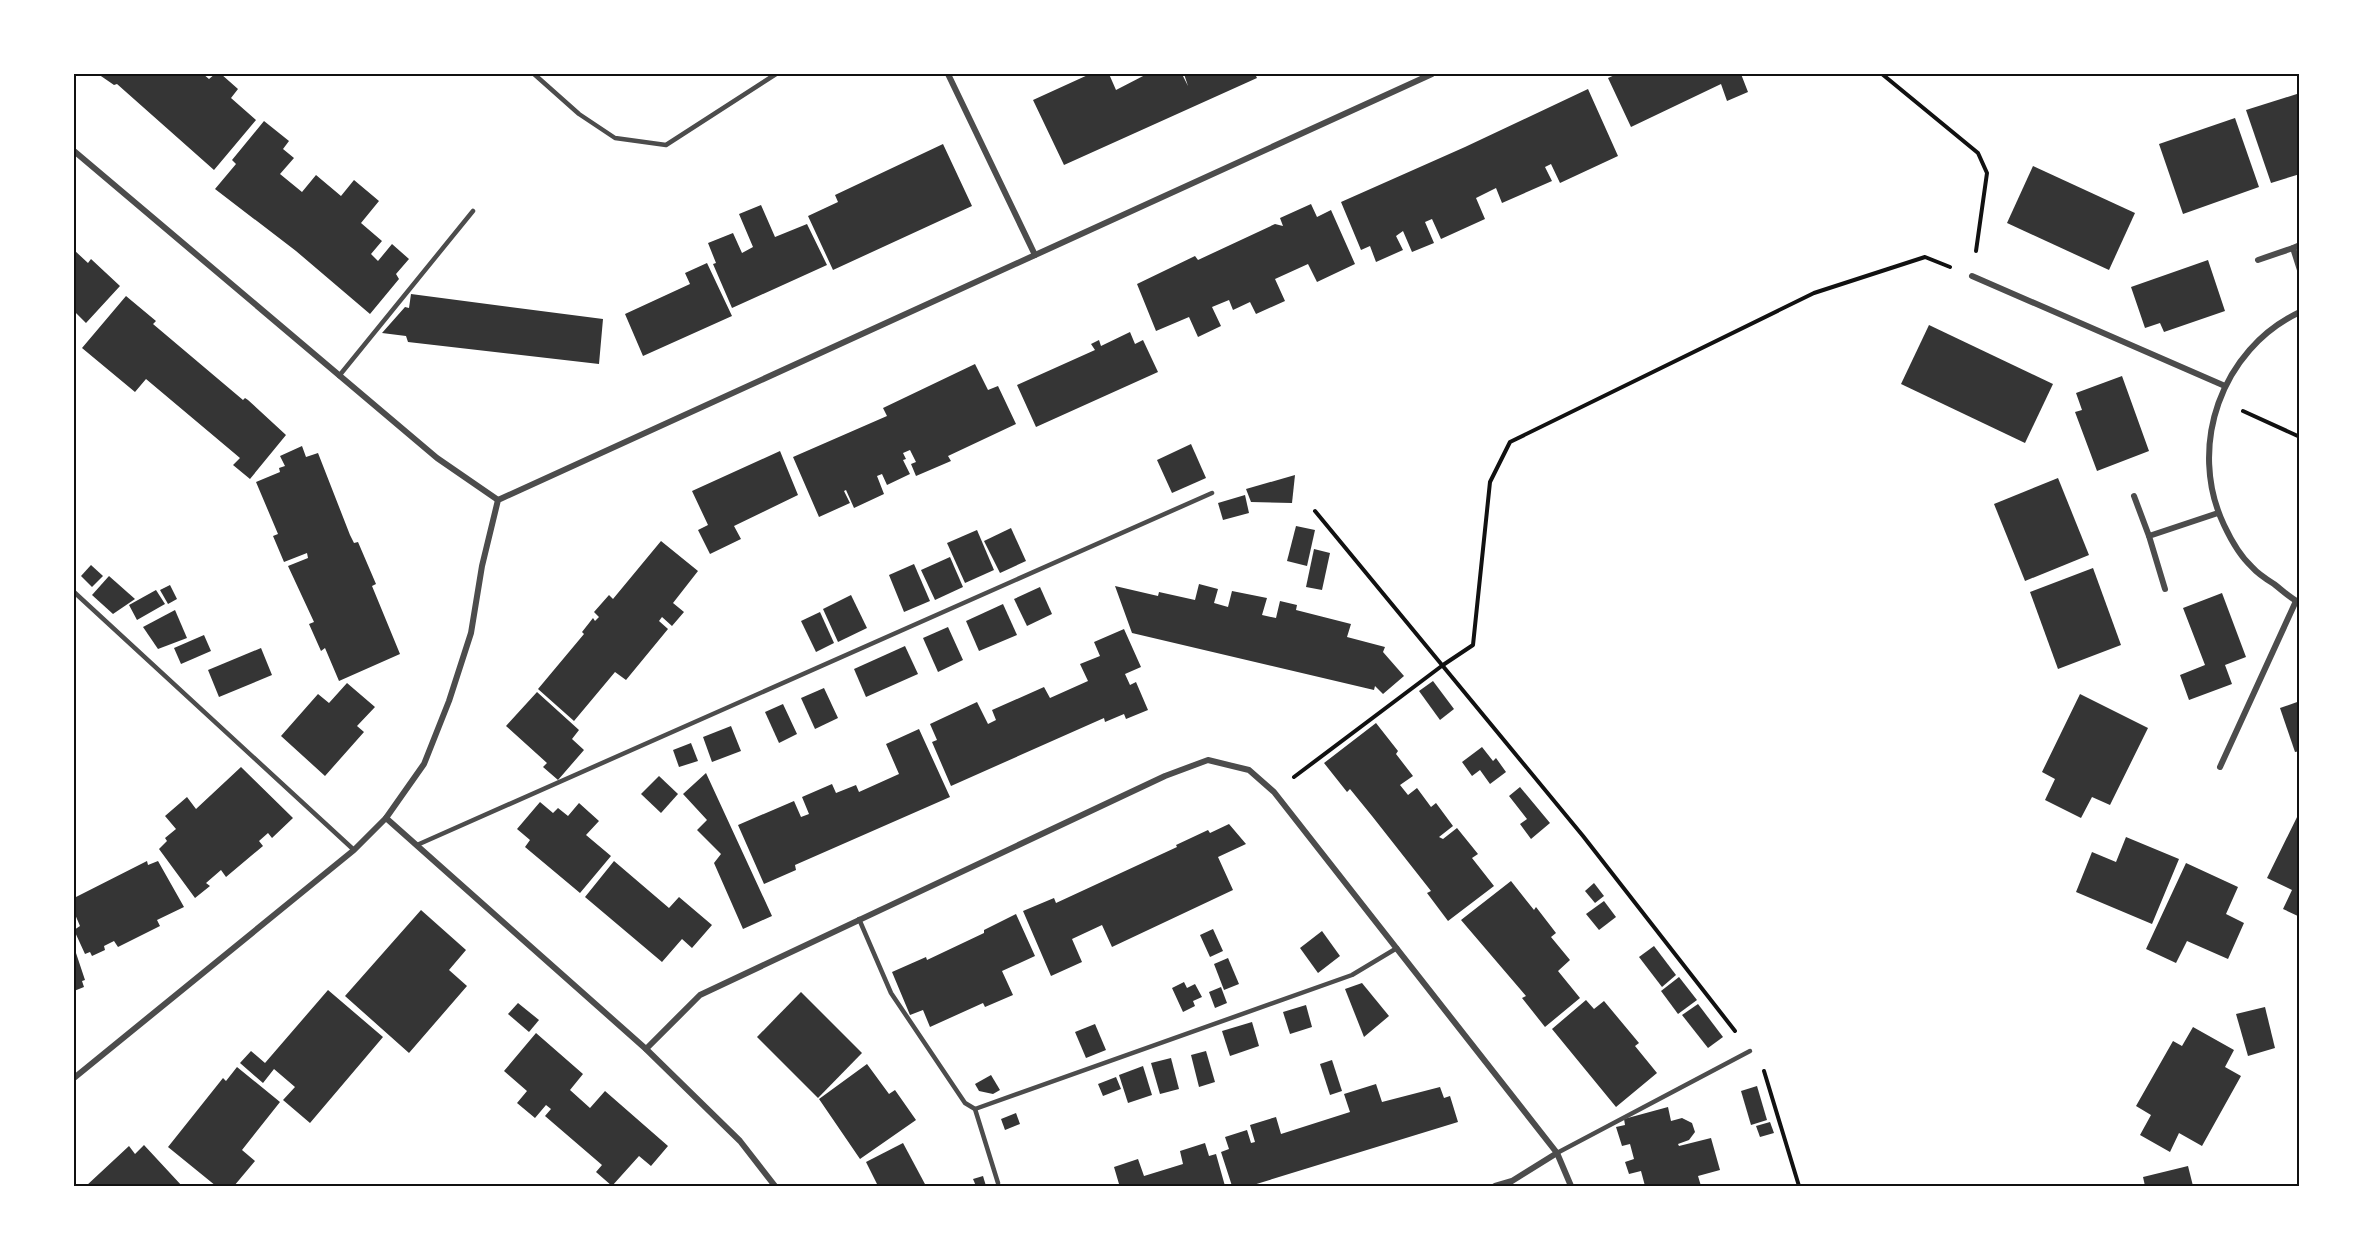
<svg xmlns="http://www.w3.org/2000/svg" width="2373" height="1260" font-family="Overpass,sans-serif">
<style>
.building{fill:#353535}
.lines{fill:none;stroke-linecap:round;stroke-linejoin:round}
.path{stroke:#111;stroke-width:4}
.service{stroke:#4c4c4c;stroke-width:4.5}
.minor{stroke:#4c4c4c;stroke-width:6}
.neatline{fill:none;stroke:#111;stroke-width:2}
</style>
<rect width="100%" height="100%" fill="#fff"/>
<!-- building -->
<g class="building">
<polygon points="98,74 203,74 209,79 215,74 221,74 238,89 231,98 256,120 214,170 117,84 114,85"/>
<polygon points="1090,74 1109,74 1116,90 1147,74 1182,74 1188,86 1184,74 1255,74 1257,78 1064,165 1033,100"/>
<polygon points="1617,74 1741,74 1748,92 1727,101 1721,84 1631,127 1608,78"/>
<polygon points="1588,89 1618,156 1560,183 1551,164 1545,167 1552,181 1502,203 1496,188 1476,198 1485,219 1441,239 1432,219 1425,222 1434,243 1412,252 1403,231 1396,236 1403,250 1376,262 1370,246 1361,250 1341,202 1465,147"/>
<polygon points="2300,93 2300,174 2271,183 2246,110"/>
<polygon points="2235,118 2259,187 2183,214 2159,144"/>
<polygon points="264,121 289,141 283,149 294,158 280,174 302,192 316,175 341,196 354,180 379,201 361,223 382,241 371,254 378,261 392,244 409,259 396,274 399,279 370,314 296,251 215,189 236,164 232,160"/>
<polygon points="943,144 972,206 833,270 808,216 838,202 835,195"/>
<polygon points="2033,166 2135,213 2109,270 2007,223"/>
<polygon points="1311,204 1317,217 1331,210 1355,264 1317,282 1308,264 1275,279 1285,301 1256,314 1250,302 1233,310 1229,300 1212,307 1221,326 1198,337 1189,317 1156,331 1137,284 1195,256 1198,260 1275,224 1283,226 1280,218"/>
<polygon points="761,205 775,237 807,224 827,265 732,308 713,264 716,263 708,243 733,233 742,253 753,247 739,214"/>
<polygon points="74,250 88,263 91,259 120,286 86,323 74,311"/>
<polygon points="2208,260 2225,311 2164,332 2160,323 2145,328 2131,287"/>
<polygon points="707,263 732,316 643,356 625,314 690,284 685,273"/>
<polygon points="411,294 603,319 599,364 408,342 406,336 382,333 405,307 409,308"/>
<polygon points="126,296 156,321 153,324 243,400 245,398 248,400 286,435 250,479 233,465 240,458 146,379 135,392 82,348"/>
<polygon points="1929,325 2053,384 2025,443 1901,384"/>
<polygon points="1130,332 1135,344 1143,340 1158,372 1036,427 1017,385 1095,350 1091,344 1099,340 1101,346"/>
<polygon points="975,364 988,390 998,386 1016,424 948,456 951,461 916,476 911,464 916,462 910,450 903,453 906,459 903,460 910,474 887,485 882,474 877,476 884,494 854,508 846,490 844,491 850,503 819,517 793,457 887,416 883,408"/>
<polygon points="2122,376 2149,451 2097,471 2075,412 2082,410 2076,393"/>
<polygon points="1191,444 1206,478 1172,493 1157,460"/>
<polygon points="302,446 306,457 318,453 350,535 354,543 358,542 376,584 372,586 400,654 339,681 325,648 321,651 309,624 314,622 288,566 308,558 307,553 284,562 273,536 278,534 256,482 280,472 279,468 285,466 280,456"/>
<polygon points="780,451 798,495 734,526 741,539 710,554 698,530 708,525 692,491"/>
<polygon points="1295,475 1292,503 1251,502 1246,489"/>
<polygon points="2058,478 2089,555 2025,581 1994,504"/>
<polygon points="1245,495 1249,513 1223,520 1218,503"/>
<polygon points="1296,526 1315,530 1307,566 1287,561"/>
<polygon points="1011,528 1026,561 1000,573 984,541"/>
<polygon points="977,530 994,570 965,583 947,543"/>
<polygon points="661,541 698,571 673,603 684,612 672,626 662,617 659,621 668,629 626,680 615,672 574,721 538,689 584,634 582,632 593,618 595,621 599,617 594,612 609,595 613,599"/>
<polygon points="1314,549 1330,553 1322,590 1306,587"/>
<polygon points="950,557 963,587 935,600 921,570"/>
<polygon points="914,564 930,601 904,612 889,575"/>
<polygon points="91,565 103,576 92,587 81,576"/>
<polygon points="2093,568 2121,645 2058,669 2030,592"/>
<polygon points="109,576 135,599 113,614 92,595"/>
<polygon points="1199,584 1218,589 1214,603 1228,607 1232,591 1267,598 1262,615 1276,618 1280,601 1297,605 1296,610 1351,624 1347,637 1385,647 1383,652 1404,676 1383,694 1375,686 1374,690 1132,633 1115,586 1158,596 1159,592 1195,600"/>
<polygon points="170,585 177,599 168,604 160,590"/>
<polygon points="1040,587 1052,614 1027,626 1014,599"/>
<polygon points="156,590 165,604 137,620 129,605"/>
<polygon points="2222,593 2246,657 2225,665 2232,684 2189,700 2180,675 2205,665 2183,608"/>
<polygon points="851,595 867,628 838,642 823,609"/>
<polygon points="1003,604 1017,635 979,651 966,621"/>
<polygon points="175,610 187,638 158,649 143,627"/>
<polygon points="820,612 834,643 816,652 801,621"/>
<polygon points="948,627 963,660 938,672 923,638"/>
<polygon points="1124,629 1141,667 1125,674 1130,685 1136,682 1148,710 1126,719 1124,714 1105,722 1104,718 951,786 932,742 937,740 930,724 977,702 988,724 996,720 992,710 1044,687 1050,698 1088,681 1080,664 1100,656 1094,642"/>
<polygon points="204,635 211,651 181,664 174,648"/>
<polygon points="905,646 918,674 866,697 854,669"/>
<polygon points="261,648 272,675 219,697 208,670"/>
<polygon points="1433,681 1454,709 1440,720 1419,691"/>
<polygon points="347,683 375,707 357,726 364,732 325,776 281,736 318,694 329,703"/>
<polygon points="824,688 838,718 815,729 801,698"/>
<polygon points="537,692 579,730 572,739 584,750 558,780 543,767 547,763 506,726"/>
<polygon points="2080,694 2148,728 2110,805 2092,797 2081,818 2045,800 2055,779 2042,772"/>
<polygon points="2300,701 2300,751 2295,752 2280,708"/>
<polygon points="783,704 797,734 779,743 765,712"/>
<polygon points="1376,723 1398,751 1396,754 1413,776 1400,785 1408,795 1417,788 1431,807 1436,803 1453,826 1439,837 1443,839 1457,828 1478,854 1472,858 1494,886 1448,921 1427,893 1431,891 1372,816 1350,789 1347,792 1324,763"/>
<polygon points="731,726 741,751 712,762 703,737"/>
<polygon points="919,729 950,797 795,865 796,870 764,884 738,825 794,801 801,817 809,814 802,797 832,784 836,793 856,785 859,792 899,774 886,744"/>
<polygon points="691,743 698,761 679,767 673,750"/>
<polygon points="1482,747 1493,761 1496,758 1506,772 1490,784 1480,770 1472,776 1462,762"/>
<polygon points="241,767 293,818 272,838 268,833 259,841 263,846 226,877 221,870 206,883 210,886 195,898 159,849 167,841 165,838 176,829 165,816 187,797 196,809"/>
<polygon points="706,773 772,916 743,929 714,863 721,854 697,830 707,820 683,794"/>
<polygon points="659,776 678,794 661,813 641,794"/>
<polygon points="1520,787 1550,823 1531,839 1520,824 1527,819 1509,796"/>
<polygon points="540,802 553,813 558,808 568,816 579,803 599,821 586,835 611,856 580,893 525,847 530,840 517,829"/>
<polygon points="2300,811 2300,917 2283,909 2292,890 2267,878"/>
<polygon points="1229,824 1246,844 1218,857 1233,890 1112,947 1102,925 1072,939 1082,962 1051,976 1023,911 1054,898 1056,903 1177,847 1176,845 1208,830 1210,833"/>
<polygon points="2126,837 2179,859 2152,924 2076,892 2092,852 2116,862"/>
<polygon points="147,861 148,865 158,861 184,907 157,920 160,926 118,947 114,941 104,946 105,950 92,956 90,952 85,954 74,930 80,926 74,912 74,898"/>
<polygon points="614,861 669,908 679,897 712,925 692,948 682,939 662,962 585,897"/>
<polygon points="2186,863 2238,887 2226,914 2244,923 2228,959 2187,941 2176,963 2146,949"/>
<polygon points="1511,881 1534,910 1536,907 1556,933 1551,937 1570,960 1558,971 1580,998 1545,1027 1522,998 1526,996 1461,920"/>
<polygon points="1594,883 1604,896 1595,903 1585,891"/>
<polygon points="1604,901 1616,917 1599,930 1586,914"/>
<polygon points="421,910 466,950 449,970 467,986 409,1053 345,996"/>
<polygon points="1016,914 1035,956 1002,971 1013,995 985,1007 983,1003 930,1027 923,1010 910,1015 892,972 926,957 927,960 984,933 984,930"/>
<polygon points="1213,929 1223,951 1210,957 1200,935"/>
<polygon points="1322,931 1340,956 1318,973 1300,948"/>
<polygon points="1654,946 1676,975 1662,987 1639,957"/>
<polygon points="74,947 85,980 82,981 84,987 74,991"/>
<polygon points="1228,958 1239,984 1224,990 1214,964"/>
<polygon points="1679,977 1697,1000 1678,1014 1661,991"/>
<polygon points="1184,982 1187,988 1195,984 1202,997 1193,1001 1195,1006 1183,1012 1172,988"/>
<polygon points="1362,983 1389,1016 1364,1037 1345,989"/>
<polygon points="1221,987 1227,1003 1215,1008 1209,992"/>
<polygon points="328,990 383,1037 310,1123 283,1100 295,1087 274,1069 263,1083 240,1063 251,1051 265,1063"/>
<polygon points="801,992 862,1053 818,1098 757,1037"/>
<polygon points="1586,1000 1594,1009 1604,1001 1639,1043 1635,1046 1657,1073 1616,1107 1552,1029"/>
<polygon points="518,1003 539,1020 529,1032 508,1014"/>
<polygon points="1698,1004 1723,1037 1708,1048 1682,1015"/>
<polygon points="1306,1005 1312,1027 1290,1034 1283,1012"/>
<polygon points="2265,1007 2275,1048 2248,1056 2236,1014"/>
<polygon points="1252,1022 1259,1046 1230,1056 1222,1031"/>
<polygon points="1095,1024 1106,1050 1086,1058 1075,1032"/>
<polygon points="2193,1027 2234,1050 2225,1067 2241,1076 2202,1146 2179,1133 2170,1152 2140,1135 2151,1115 2136,1106 2173,1041 2182,1046"/>
<polygon points="536,1033 583,1074 570,1090 590,1108 605,1091 668,1146 651,1166 639,1156 612,1186 596,1172 602,1165 545,1116 551,1109 546,1105 535,1118 517,1103 527,1091 504,1071"/>
<polygon points="1206,1051 1215,1082 1199,1087 1191,1055"/>
<polygon points="1171,1058 1179,1089 1160,1094 1151,1063"/>
<polygon points="1332,1060 1342,1091 1330,1095 1320,1064"/>
<polygon points="867,1064 889,1094 895,1090 916,1120 860,1159 819,1099"/>
<polygon points="1143,1066 1152,1095 1128,1103 1119,1075"/>
<polygon points="237,1067 280,1102 242,1150 255,1161 234,1186 216,1186 168,1147 223,1078 226,1081"/>
<polygon points="991,1075 1000,1090 993,1094 979,1091 975,1084"/>
<polygon points="1116,1077 1121,1089 1103,1096 1098,1084"/>
<polygon points="1376,1084 1382,1102 1440,1087 1444,1098 1450,1096 1458,1122 1250,1186 1232,1186 1221,1152 1229,1149 1225,1137 1247,1130 1251,1143 1255,1142 1250,1125 1276,1117 1281,1134 1350,1112 1344,1094"/>
<polygon points="1757,1086 1767,1120 1751,1125 1741,1091"/>
<polygon points="1668,1107 1671,1121 1682,1118 1692,1123 1695,1132 1689,1140 1678,1144 1679,1146 1711,1138 1720,1170 1698,1176 1701,1186 1645,1186 1641,1171 1629,1174 1625,1162 1634,1159 1630,1144 1622,1146 1616,1127 1625,1125 1624,1119"/>
<polygon points="1016,1113 1020,1124 1005,1130 1001,1119"/>
<polygon points="1770,1122 1774,1133 1760,1137 1756,1126"/>
<polygon points="903,1143 926,1186 878,1186 866,1162"/>
<polygon points="1205,1143 1209,1156 1216,1154 1225,1186 1113,1186 1119,1184 1114,1167 1138,1159 1144,1176 1183,1164 1180,1151"/>
<polygon points="144,1145 182,1186 86,1186 129,1146 135,1154"/>
<polygon points="2188,1166 2193,1186 2145,1186 2143,1177"/>
<polygon points="983,1176 986,1186 976,1186 973,1179"/>
</g>
<g class="lines">
<!-- path -->
<g class="path">
<polyline points="1882,74 1978,153 1987,173 1976,251"/>
<polyline points="2243,411 2300,437"/>
<polyline points="1315,511 1583,836 1735,1031"/>
<polyline points="1294,777 1443,665 1473,645 1490,482 1510,442 1814,293 1925,257 1950,267"/>
<polyline points="1764,1071 1799,1186"/>
</g>
<!-- service -->
<g class="service">
<polyline points="534,74 579,114 615,138 666,145 776,74"/>
<polyline points="339,376 473,211"/>
<polyline points="74,592 354,850"/>
<polyline points="417,845 1212,493"/>
<polyline points="859,919 891,993 965,1103 975,1109 998,1183"/>
<polyline points="975,1109 1352,975 1397,948"/>
<polyline points="1557,1153 1750,1051"/>
</g>
<!-- minor -->
<g class="minor">
<polyline points="948,74 1035,255"/>
<polyline points="74,151 437,458 498,500"/>
<polyline points="2300,245 2293,248 2300,270"/>
<polyline points="2258,260 2293,248"/>
<polyline points="1972,276 2225,386"/>
<path d="M 2300,312 C 2221,349 2187,447 2224,525 C 2231,540 2240,556 2252,567 C 2258,574 2266,579 2274,584 C 2282,590 2290,598 2300,603"/>
<polyline points="2134,496 2149,536"/>
<polyline points="2165,589 2149,536 2218,513"/>
<polyline points="2220,767 2296,601"/>
<polyline points="386,818 646,1049 740,1141 775,1186"/>
<polyline points="646,1049 700,995 1165,776 1208,760 1249,770 1274,792 1557,1153 1571,1186"/>
<polyline points="74,1078 354,850 386,818 424,764 449,701 471,633 482,566 498,500 1432,74"/>
<polyline points="1495,1186 1512,1181 1557,1153"/>
</g>
</g>
<!-- border -->
<rect width="2373" height="1260" fill="none" stroke="#ffffff" stroke-width="150"/>
<rect x="75" y="75" width="2223" height="1110" class="neatline"/>
</svg>
